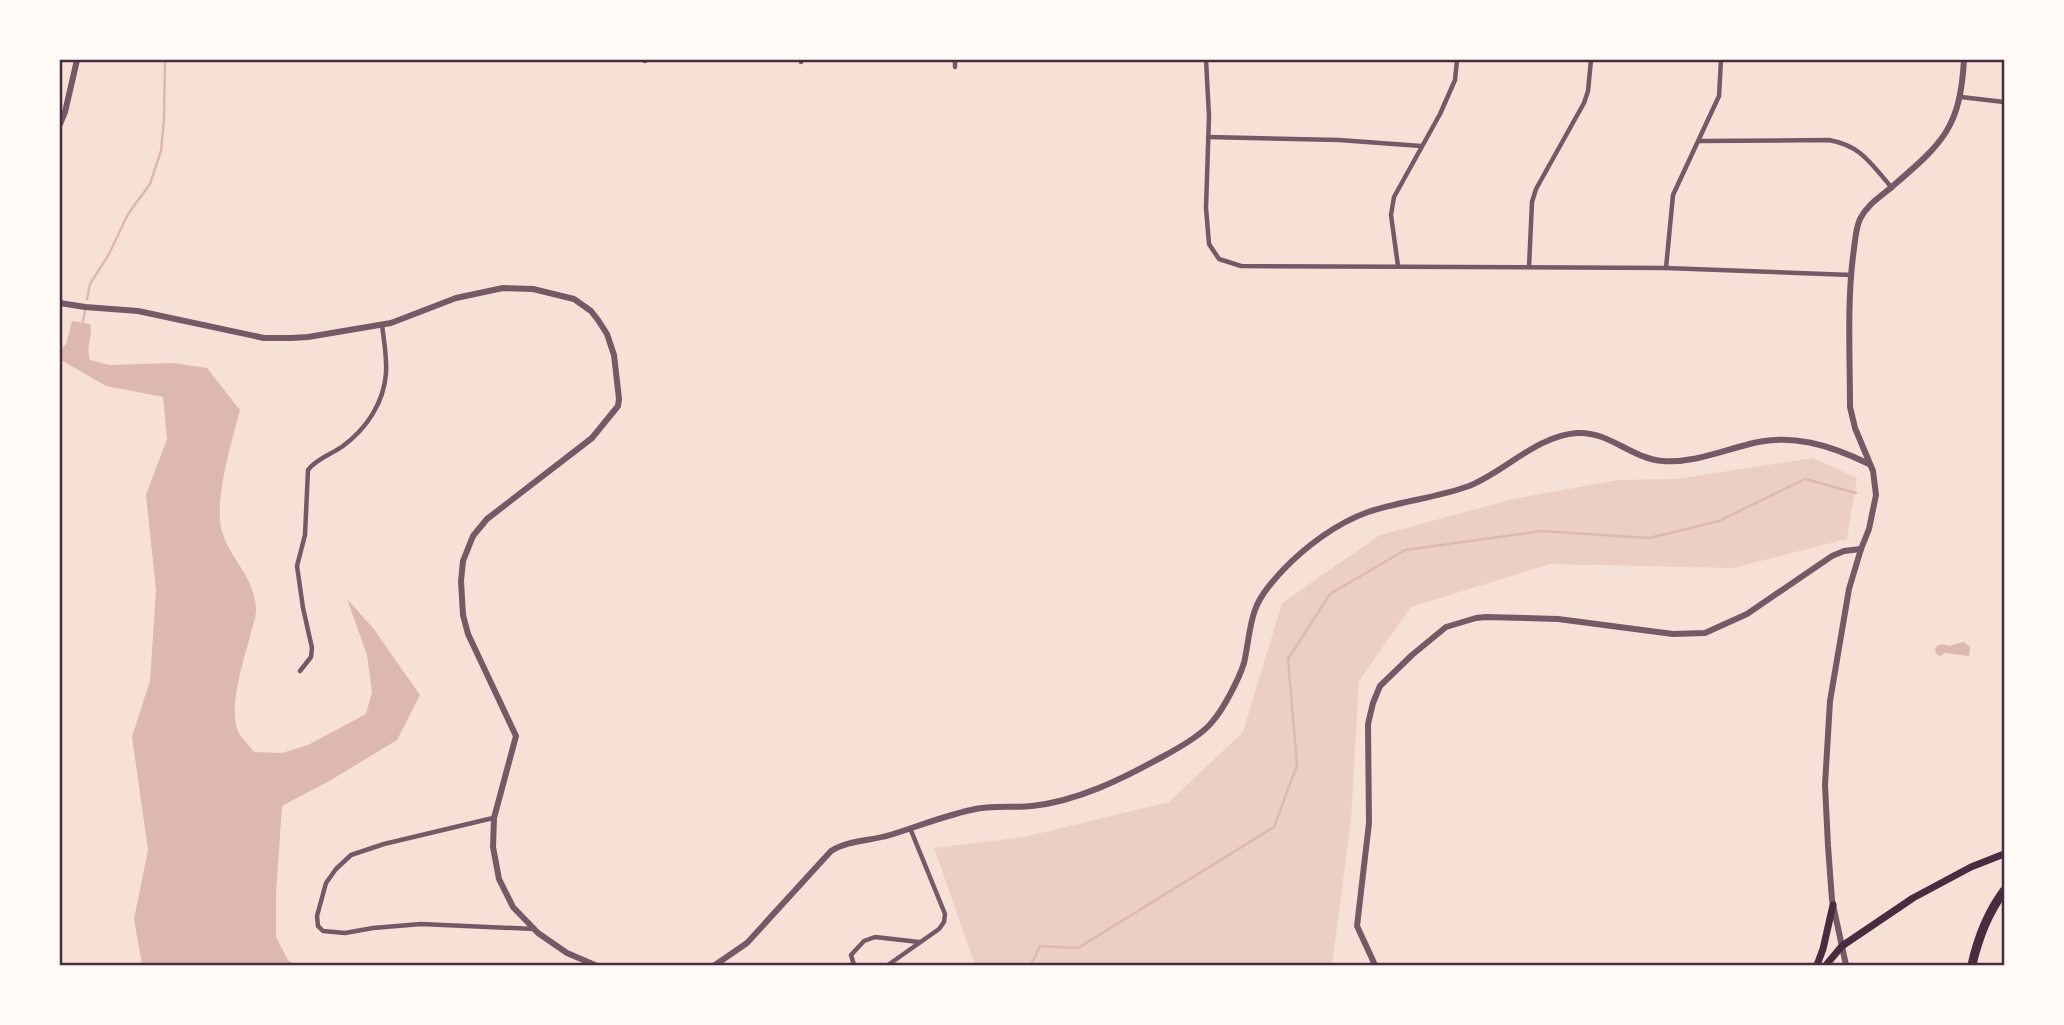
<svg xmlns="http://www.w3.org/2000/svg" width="2064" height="1025" font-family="'Varela Round',sans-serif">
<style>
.green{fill:#ebcfc5}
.water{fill:#dcb8b0}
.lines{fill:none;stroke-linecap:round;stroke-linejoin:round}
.stream{stroke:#dcb8b0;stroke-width:2.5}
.minor{stroke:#755966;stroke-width:4.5}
.tertiary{stroke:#755966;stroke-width:6}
.secondary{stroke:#4a2c40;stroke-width:7}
.motorway{stroke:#4a2c40;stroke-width:9}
.neatline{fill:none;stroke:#4a2c40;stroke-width:2.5}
</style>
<rect width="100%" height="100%" fill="#f7e1d7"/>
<!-- green -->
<polygon class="green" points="1813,458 1857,478 1847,539 1733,568 1550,564 1411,607 1359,681 1351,820 1332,965 975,965 934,848 1024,837 1169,802 1243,732 1282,603 1380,535 1513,499 1618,480 1677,479"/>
<!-- water -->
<g class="water">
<path d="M 72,321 L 90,324 C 94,334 85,345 90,360 L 110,365 L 173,363 L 207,368 L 240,410 C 232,440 215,497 221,527 C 227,557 255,575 256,610 C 256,618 252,628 250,636 C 244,660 228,707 238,731 C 241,738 249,745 254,752 L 282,753 L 308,745 L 366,714 L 372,692 L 367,655 L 347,599 L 373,628 L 420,695 L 397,740 L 331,780 L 282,806 L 276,893 L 276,937 L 288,960 L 296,965 L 142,965 L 134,919 L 148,850 L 132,737 L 150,681 L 156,590 L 146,495 L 167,439 L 163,397 L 106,386 L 61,360 L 60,351 L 66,344 Z"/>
<polygon points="1964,642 1970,647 1969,656 1944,653 1941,656 1936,654 1935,650 1937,646 1943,644 1949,646"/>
</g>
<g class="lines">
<!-- stream -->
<g class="stream">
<polyline points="87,299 90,284 109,254 128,214 150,184 161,151 164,119 165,60"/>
<polyline points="82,325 85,311"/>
<polyline points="1031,965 1040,946 1078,948 1274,827 1297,765 1288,659 1330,594 1405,550 1542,531 1649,538 1719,521 1805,479 1856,493"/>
</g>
<!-- minor -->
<g class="minor">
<polyline points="645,60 645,61"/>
<polyline points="801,60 801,62"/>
<polyline points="955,60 955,67"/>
<polyline points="1206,60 1209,116 1206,208 1209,244 1219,259 1241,266 1666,268 1851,275"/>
<polyline points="1961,97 2004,102"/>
<polyline points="1208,137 1339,140 1421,146"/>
<path d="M 1699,141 L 1829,140 C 1862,146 1871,164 1892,188"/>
<polyline points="1398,266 1391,215 1394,197 1440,114 1455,80 1457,60"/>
<polyline points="1529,267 1532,202 1536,189 1584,103 1588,91 1591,60"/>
<polyline points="1666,268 1673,195 1719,96 1721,60"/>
<path d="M 300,671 L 311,657 L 312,648 L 303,608 L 297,566 L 305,535 L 308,470 C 316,459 332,454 343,446 C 366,429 384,403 386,373 C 387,358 384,340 382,325"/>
<polyline points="493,818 384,844 351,855 336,869 326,883 317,916 318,926 323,931 345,933 373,928 421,924 534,929"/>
<polyline points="854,965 851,955 864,941 875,937 919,942"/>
<polyline points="888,965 939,929 944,922 945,914 910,828"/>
</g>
<!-- tertiary -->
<g class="tertiary">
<polyline points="60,124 65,112 77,60"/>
<polyline points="60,303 85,307 138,311 264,338 291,338 308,337 391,323 456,298 503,288 533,289 574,299 591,311 598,320 607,334 614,355 619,399 618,406 592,438 487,519 473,536 463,561 461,581 463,615 468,634 516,736 494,818 493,847 499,879 513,907 538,933 567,953 595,965"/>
<path d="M 715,965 L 747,943 L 831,851 C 848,840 871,841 890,835 C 917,827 943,816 971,810 C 991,805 1012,808 1032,806 C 1078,801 1122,779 1162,757 C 1177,749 1202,735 1212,722 C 1223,710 1239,679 1244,663 C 1248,646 1249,626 1255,610 C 1260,595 1273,581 1283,570 C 1306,546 1337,523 1368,512 C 1401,501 1436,498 1469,486 C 1506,471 1536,436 1577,433 C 1609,431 1632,459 1663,461 C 1692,463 1719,452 1746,445 C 1790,432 1830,445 1869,464"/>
<polyline points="1375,965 1357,926 1369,823 1368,724 1373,703 1380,686 1412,655 1446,627 1476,618 1486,617 1558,619 1673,634 1705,633 1747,614 1832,556 1844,551 1861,549"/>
<path d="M 1846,965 L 1832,900 L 1828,846 L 1825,785 L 1830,701 L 1849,589 L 1861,549 L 1869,529 L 1876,495 L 1873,471 L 1855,428 L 1850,407 C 1850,357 1847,305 1853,256 C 1855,244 1855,230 1860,219 C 1868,203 1882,196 1894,185 C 1944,142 1960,127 1964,60"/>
</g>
<!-- secondary -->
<g class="secondary">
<polyline points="1817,965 1823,949 1833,905"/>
<polyline points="1826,965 1842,946 1913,898 1971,867 2004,854"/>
</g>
<!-- motorway -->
<path class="motorway" d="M 1972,965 C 1978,938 1987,914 2004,891"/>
</g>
<!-- border -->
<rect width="2064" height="1025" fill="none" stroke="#fffaf5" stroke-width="122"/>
<rect x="61" y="61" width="1942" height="903" class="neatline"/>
</svg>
